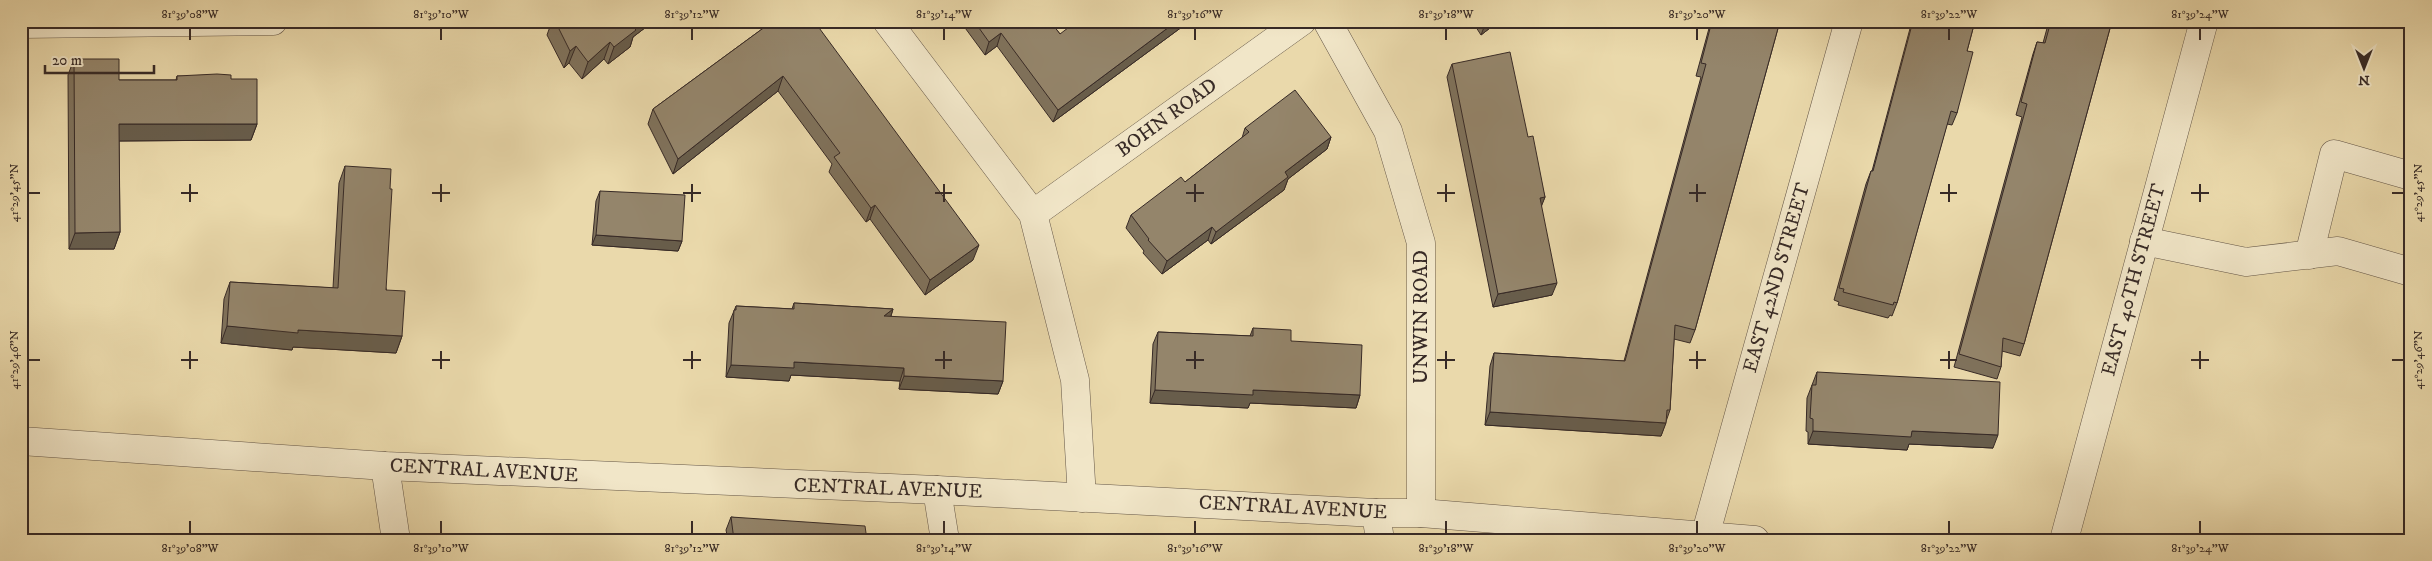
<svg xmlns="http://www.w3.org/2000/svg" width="2432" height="561" font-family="'IM FELL DW Pica',serif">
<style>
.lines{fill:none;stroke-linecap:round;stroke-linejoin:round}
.minor-casing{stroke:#645647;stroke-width:29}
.minor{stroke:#f1e6c8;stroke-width:28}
.wall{fill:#7f725c;stroke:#372a26}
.shaded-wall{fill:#685d4b;stroke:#372a26}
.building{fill:#94856b;stroke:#372a26}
.ticks{fill:none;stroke:#372a26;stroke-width:2}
.labels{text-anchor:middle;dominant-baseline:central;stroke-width:4;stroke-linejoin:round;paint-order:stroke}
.street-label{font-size:20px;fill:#372a26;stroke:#f1e6c8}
.neatline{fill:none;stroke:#372a26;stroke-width:2}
.ticks-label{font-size:12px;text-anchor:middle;fill:#372a26}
</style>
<rect width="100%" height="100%" fill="#ead9ab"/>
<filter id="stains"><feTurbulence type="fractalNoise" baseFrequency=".004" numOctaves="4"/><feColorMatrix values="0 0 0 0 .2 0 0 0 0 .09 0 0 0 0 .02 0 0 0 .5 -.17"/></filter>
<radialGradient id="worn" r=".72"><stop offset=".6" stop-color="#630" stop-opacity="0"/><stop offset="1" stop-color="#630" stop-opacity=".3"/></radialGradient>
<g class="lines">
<defs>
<g id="minor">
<polyline points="887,21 1033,214 1075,380 1082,498"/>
<polyline points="1327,21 1388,131 1421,243 1421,513"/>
<polyline points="21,24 273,21"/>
<polyline points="1033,214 1302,21"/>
<polyline points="2144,241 2246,262 2338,251 2411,272"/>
<polyline points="2309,255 2334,154 2411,176"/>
<polyline points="21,441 385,466 937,490 1376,513 1421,513 1755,540"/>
<polyline points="385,466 396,540"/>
<polyline points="937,490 945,540"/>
<polyline points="1376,513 1380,540"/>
<polyline points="1705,536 1849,21"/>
<polyline points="2064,540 2204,21"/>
</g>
</defs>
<!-- minor casing -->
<use href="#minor" class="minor-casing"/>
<!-- minor -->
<use href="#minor" class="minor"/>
</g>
<!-- wall -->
<g class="wall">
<polygon points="552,21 654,21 633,37 630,47 608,64 604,59 582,79 569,63 564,68 547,35"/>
<polygon points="773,21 973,260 925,295 870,219 866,222 829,172 832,164 778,91 673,174 648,124 653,109"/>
<polygon points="960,21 1050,21 1060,34 1190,21 1053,122 997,46 985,55"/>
<polygon points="1472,21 1499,21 1481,35"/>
<polygon points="1711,21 1780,21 1695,330 1690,343 1674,339 1670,410 1661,436 1485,425 1490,366 1494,353 1624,361 1701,77 1696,76"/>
<polygon points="1912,21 1975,21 1967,51 1957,113 1952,125 1947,124 1897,303 1892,316 1890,315 1888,318 1838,305 1839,302 1834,300 1866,184 1871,171 1872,171"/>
<polygon points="2049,21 2112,21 2024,344 2020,356 2002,351 2001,367 1997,379 1954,367 2022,117 2016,115 2033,54 2037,42 2043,43"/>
<polygon points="74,59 119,80 176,80 177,76 231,79 257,124 251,140 119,141 120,232 114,249 69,249 68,75"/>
<polygon points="1452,64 1528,137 1545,197 1541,206 1552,295 1493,307 1447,77"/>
<polygon points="1245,128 1331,137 1327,149 1288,179 1284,190 1211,244 1208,240 1162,274 1143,253 1144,251 1126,228 1131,215 1185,182 1242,138"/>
<polygon points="345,166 402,336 396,353 293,347 292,350 221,343 224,299 230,282 333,288 339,183"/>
<polygon points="600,191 682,241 678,251 592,245 596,201"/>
<polygon points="794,303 893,309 891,316 1003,381 998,394 899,389 900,381 791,375 789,381 726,377 729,323 736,306 792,309"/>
<polygon points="1253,328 1291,341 1360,395 1356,408 1250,403 1248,408 1150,403 1153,344 1158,332 1250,336"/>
<polygon points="1817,372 1993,448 1909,444 1907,450 1808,444 1808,432 1806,431 1807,398"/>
<polygon points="731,517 867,540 728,540 726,530"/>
</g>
<!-- shaded-wall -->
<g class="shaded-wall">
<polygon points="638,21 654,21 633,37 630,47 608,64 614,47 632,26"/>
<polygon points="1177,21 1190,21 1053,122 1058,110"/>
<polygon points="1487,21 1499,21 1481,35 1486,22"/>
<polygon points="1001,33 997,46 985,55 989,42"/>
<polygon points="610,42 604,59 582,79 588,62"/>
<polygon points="576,46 569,63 564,68 570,51"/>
<polygon points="783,76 778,91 673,174 678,159"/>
<polygon points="119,124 257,124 251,140 113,141"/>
<polygon points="1331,137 1327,149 1288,179 1284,190 1211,244 1216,232 1285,172"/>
<polygon points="1545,197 1540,210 1540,198"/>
<polygon points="875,205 870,219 866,222 871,208"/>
<polygon points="1212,227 1208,240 1162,274 1167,261"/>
<polygon points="120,232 114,249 69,249 75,233"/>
<polygon points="596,235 682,241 678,251 592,245"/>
<polygon points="979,245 973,260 925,295 930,280"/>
<polygon points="1557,283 1552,295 1493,307 1498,294"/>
<polygon points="893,309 889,322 884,316"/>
<polygon points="227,326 298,330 402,336 396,353 293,347 292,350 221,343"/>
<polygon points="794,362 904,368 900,381 791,375 789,381 726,377 731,365"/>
<polygon points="904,376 1003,381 998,394 899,389"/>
<polygon points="1155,390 1253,390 1360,395 1356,408 1250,403 1248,408 1150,403"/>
<polygon points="1490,412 1666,423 1661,436 1485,425"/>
<polygon points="1813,431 1912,431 1998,435 1993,448 1909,444 1907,450 1808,444"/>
</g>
<!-- building -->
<g class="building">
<polygon points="555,21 638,21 632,26 636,30 614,47 610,42 588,62 576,46 570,51"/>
<polygon points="773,21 814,21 979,245 930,280 875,205 871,208 834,157 840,153 783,76 678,159 653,109"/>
<polygon points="974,21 1050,21 1060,34 1077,21 1177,21 1058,110 1001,33 989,42"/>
<polygon points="1712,21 1780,21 1695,330 1675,325 1670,410 1667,410 1666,423 1490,412 1494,353 1625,361 1706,64 1701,63"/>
<polygon points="1913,21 1975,21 1967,51 1973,52 1957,113 1951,111 1897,303 1894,302 1893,305 1843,292 1844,289 1839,288 1871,171 1873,171"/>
<polygon points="2051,21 2112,21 2024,344 2003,338 2001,367 1959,354 2027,104 2021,102 2037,42 2045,43"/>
<polygon points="1510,52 1528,137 1533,136 1545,197 1540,198 1557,283 1498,294 1452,64"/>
<polygon points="74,59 119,59 119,80 177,80 177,76 217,74 231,75 231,79 257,79 257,124 119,124 120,232 75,233"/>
<polygon points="1295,90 1331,137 1285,172 1288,177 1216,232 1212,227 1167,261 1148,240 1149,239 1131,215 1181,177 1185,182 1249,132 1245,128"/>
<polygon points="345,166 391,169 390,189 392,189 386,290 405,291 402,336 298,330 298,333 227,326 230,282 338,288"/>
<polygon points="600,191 685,195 682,241 596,235"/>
<polygon points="794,303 893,309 884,316 1006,322 1003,381 904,376 904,368 794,362 794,368 731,365 734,310 736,310 736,306 794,309"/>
<polygon points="1253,328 1291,330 1291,341 1362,345 1360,395 1253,390 1253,395 1155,390 1158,332 1253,336"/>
<polygon points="1817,372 2000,382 1998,435 1912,431 1911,437 1813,431 1813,419 1810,418 1812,385 1816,385"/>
<polygon points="731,517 865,526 867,540 734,540"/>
</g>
<!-- ticks -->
<path class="ticks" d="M 190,28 L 190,40M 441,28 L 441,40M 692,28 L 692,40M 944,28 L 944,40M 1195,28 L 1195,40M 1446,28 L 1446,40M 1697,28 L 1697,40M 1949,28 L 1949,40M 2200,28 L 2200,40M 190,184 L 190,202M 441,184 L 441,202M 692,184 L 692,202M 944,184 L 944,202M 1195,184 L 1195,202M 1446,184 L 1446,202M 1697,184 L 1697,202M 1949,184 L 1949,202M 2200,184 L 2200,202M 28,193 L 40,193M 181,193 L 198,193M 432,193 L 450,193M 683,193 L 701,193M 935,193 L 952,193M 1186,193 L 1204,193M 1437,193 L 1455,193M 1689,193 L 1706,193M 1940,193 L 1957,193M 2191,193 L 2209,193M 2392,193 L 2404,193M 190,351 L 190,369M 441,351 L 441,369M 692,351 L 692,369M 944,351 L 944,369M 1195,351 L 1195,369M 1446,351 L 1446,369M 1697,351 L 1697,369M 1949,351 L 1949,369M 2200,351 L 2200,369M 28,360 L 40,360M 181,360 L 198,360M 432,360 L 450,360M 683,360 L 701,360M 935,360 L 952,360M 1186,360 L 1204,360M 1437,360 L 1455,360M 1689,360 L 1706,360M 1940,360 L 1957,360M 2191,360 L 2209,360M 2392,360 L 2404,360M 190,521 L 190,534M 441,521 L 441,534M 692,521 L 692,534M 944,521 L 944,534M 1195,521 L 1195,534M 1446,521 L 1446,534M 1697,521 L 1697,534M 1949,521 L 1949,534M 2200,521 L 2200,534"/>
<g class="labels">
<!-- street labels -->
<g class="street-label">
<text transform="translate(1167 118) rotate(-36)">BOHN ROAD</text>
<text transform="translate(1777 278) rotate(-74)">EAST 42ND STREET</text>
<text transform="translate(2134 280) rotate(-75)">EAST 40TH STREET</text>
<text transform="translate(1421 317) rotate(-90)">UNWIN ROAD</text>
<text transform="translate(484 471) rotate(3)">CENTRAL AVENUE</text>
<text transform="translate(888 489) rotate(2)">CENTRAL AVENUE</text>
<text transform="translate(1293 508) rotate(3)">CENTRAL AVENUE</text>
</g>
</g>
<!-- margin -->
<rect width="2432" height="561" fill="none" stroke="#ead9ab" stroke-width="55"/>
<!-- north arrow -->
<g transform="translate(2364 68) rotate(180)" stroke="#f1e6c8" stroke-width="4" paint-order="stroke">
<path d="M0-4L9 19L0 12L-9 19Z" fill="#372a26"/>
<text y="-8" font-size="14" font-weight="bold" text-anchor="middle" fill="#372a26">N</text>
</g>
<!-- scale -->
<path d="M45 65v8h109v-8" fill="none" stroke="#372a26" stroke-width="2.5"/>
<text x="52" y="65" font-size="15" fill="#372a26" stroke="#f1e6c8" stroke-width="4" paint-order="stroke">20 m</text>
<rect x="28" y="28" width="2376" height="506" class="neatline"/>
<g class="ticks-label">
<text x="190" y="18">81°39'08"W</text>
<text x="441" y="18">81°39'10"W</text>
<text x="692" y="18">81°39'12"W</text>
<text x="944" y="18">81°39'14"W</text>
<text x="1195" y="18">81°39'16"W</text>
<text x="1446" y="18">81°39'18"W</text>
<text x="1697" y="18">81°39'20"W</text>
<text x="1949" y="18">81°39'22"W</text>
<text x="2200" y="18">81°39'24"W</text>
<text transform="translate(2418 193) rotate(-90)" y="4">41°29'45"N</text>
<text transform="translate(14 193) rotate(-90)" y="4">41°29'45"N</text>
<text transform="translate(2418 360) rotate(-90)" y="4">41°29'46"N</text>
<text transform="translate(14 360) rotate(-90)" y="4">41°29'46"N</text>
<text x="190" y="552">81°39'08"W</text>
<text x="441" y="552">81°39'10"W</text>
<text x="692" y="552">81°39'12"W</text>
<text x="944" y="552">81°39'14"W</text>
<text x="1195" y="552">81°39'16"W</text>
<text x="1446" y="552">81°39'18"W</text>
<text x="1697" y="552">81°39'20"W</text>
<text x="1949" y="552">81°39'22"W</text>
<text x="2200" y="552">81°39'24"W</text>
</g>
<rect width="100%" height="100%" filter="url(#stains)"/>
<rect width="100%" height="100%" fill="url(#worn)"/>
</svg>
